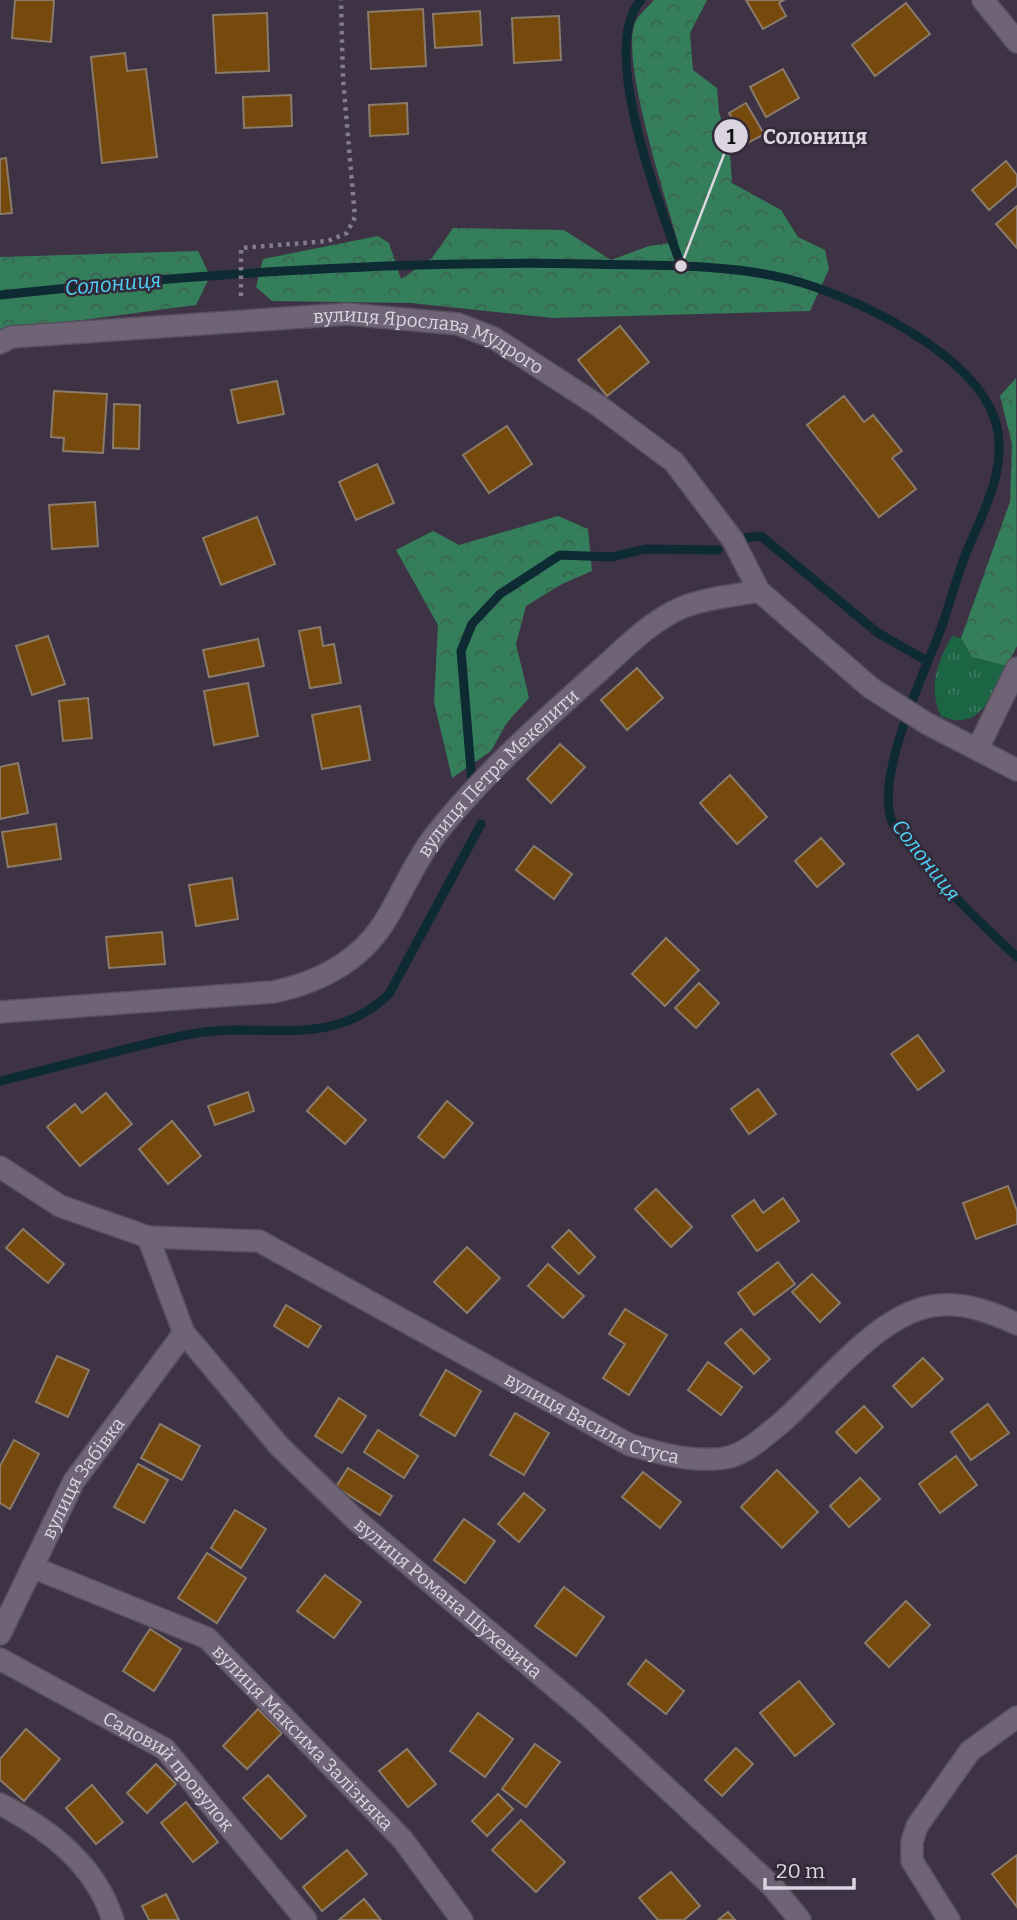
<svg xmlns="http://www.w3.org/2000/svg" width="1017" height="1920" font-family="Bitter,serif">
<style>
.grass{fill:url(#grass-tufts)}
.forest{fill:url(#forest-crowns)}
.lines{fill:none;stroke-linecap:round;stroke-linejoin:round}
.stream{stroke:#0e2a32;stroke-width:9}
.building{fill:#76490c;stroke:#8b7b6b;stroke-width:2}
.minor-casing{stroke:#574f5d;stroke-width:24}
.path{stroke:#847c8a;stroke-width:4.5;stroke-dasharray:3.5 5;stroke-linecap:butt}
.minor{stroke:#6f6476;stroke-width:21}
.labels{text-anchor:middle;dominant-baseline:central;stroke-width:5;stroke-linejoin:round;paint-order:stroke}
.street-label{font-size:19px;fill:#dbd5e0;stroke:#332939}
.water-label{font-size:21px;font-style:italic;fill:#4dd1f5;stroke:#332939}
.leader{fill:none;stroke:#dbd5e0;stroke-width:2.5}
.callout-dot{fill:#dbd5e0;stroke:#332939;stroke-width:2.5}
.mark-label{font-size:21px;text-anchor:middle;font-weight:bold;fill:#111}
.callout-label{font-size:21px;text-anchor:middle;font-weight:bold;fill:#dbd5e0;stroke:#332939;stroke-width:5;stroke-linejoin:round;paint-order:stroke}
</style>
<defs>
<pattern id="grass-tufts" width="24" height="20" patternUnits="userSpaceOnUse" patternTransform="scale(1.75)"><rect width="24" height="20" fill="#1b6444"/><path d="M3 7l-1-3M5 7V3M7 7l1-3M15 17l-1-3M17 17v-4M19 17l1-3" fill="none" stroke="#3c795f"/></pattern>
<pattern id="forest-crowns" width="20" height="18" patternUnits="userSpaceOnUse" patternTransform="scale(1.75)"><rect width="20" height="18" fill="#347e5b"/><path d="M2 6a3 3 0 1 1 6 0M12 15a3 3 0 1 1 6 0" fill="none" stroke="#3a6551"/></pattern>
</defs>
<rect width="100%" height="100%" fill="#3d3344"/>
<!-- grass -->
<path class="grass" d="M 952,636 L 961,638 L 972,657 L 1007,666 C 993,694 980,733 941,716 C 928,687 937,663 952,636 Z"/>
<!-- forest -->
<g class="forest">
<path d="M 654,0 L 707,0 L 690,33 L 693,70 L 717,88 L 719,113 L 729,138 L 732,183 L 781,210 L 798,237 L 825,250 L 829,269 L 810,311 L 553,318 L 411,303 L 272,301 L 256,287 L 263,259 L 378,236 L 389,243 L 401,279 L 432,258 L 453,228 L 564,230 L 611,260 L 649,246 L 678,242 C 667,201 618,55 636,21 C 640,13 649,6 654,0 Z"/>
<polygon points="198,251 210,276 196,305 0,331 0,257"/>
<polygon points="1016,378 1017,646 1007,666 972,657 961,638 1010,502 1012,444 1000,396"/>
<polygon points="558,516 588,529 592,571 562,584 526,606 516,644 529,698 506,724 491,751 452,778 434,702 438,625 396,550 433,531 459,545"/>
</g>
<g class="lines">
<!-- stream -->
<g class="stream">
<path d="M 641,0 C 597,49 662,209 681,266"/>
<path d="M 0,295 C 195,274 393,260 589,264 C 654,266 724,263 788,279 C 852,295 973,352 995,420 C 1008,460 988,504 972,539 C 959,567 952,597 942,626 C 926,669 872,781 893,824 C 897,833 907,842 913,850 C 945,889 980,923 1017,957"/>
<polyline points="736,539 761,536 878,633 927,661"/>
<polyline points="472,782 461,651 472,624 500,594 560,555 612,557 645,549 718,550"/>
<path d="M 0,1081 C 64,1066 127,1047 191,1034 C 262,1020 329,1052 389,994 L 481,824"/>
</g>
</g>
<!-- building -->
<g class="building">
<polygon points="15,0 54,0 51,42 12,38"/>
<polygon points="746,0 784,0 779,3 786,16 763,29"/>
<polygon points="906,3 930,34 875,76 852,45"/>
<polygon points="423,9 426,66 371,69 368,12"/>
<polygon points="480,11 482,45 435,48 433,14"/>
<polygon points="267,13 269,71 216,73 213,15"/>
<polygon points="559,16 561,60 514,63 512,18"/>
<polygon points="125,53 127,71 146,69 157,157 102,163 91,57"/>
<polygon points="783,69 799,98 766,117 750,87"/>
<polygon points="291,95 292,126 244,128 243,97"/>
<polygon points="407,103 408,134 370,136 369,105"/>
<polygon points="746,103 764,134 746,144 729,113"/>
<polygon points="6,158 12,213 0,214 0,159"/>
<polygon points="1006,161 1017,175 1017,186 989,210 972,190"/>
<polygon points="1017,206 1017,248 996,224"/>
<polygon points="620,326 649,362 607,396 578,360"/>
<polygon points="277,381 284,414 238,423 231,390"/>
<polygon points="54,391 107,394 103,453 63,451 64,438 51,437"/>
<polygon points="844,396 864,422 873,415 902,451 892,458 916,489 879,517 807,425"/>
<polygon points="114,404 140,405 139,449 113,448"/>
<polygon points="507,426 532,464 489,493 463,455"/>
<polygon points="377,464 394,503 356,520 339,482"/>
<polygon points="95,502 98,546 52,549 49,505"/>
<polygon points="257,517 275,564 221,585 203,538"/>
<polygon points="320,627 323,646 334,644 341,683 310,688 299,631"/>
<polygon points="48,636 65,684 32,695 16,646"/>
<polygon points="258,639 264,666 209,677 203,650"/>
<polygon points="637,668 663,698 627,730 601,700"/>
<polygon points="248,683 258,736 214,745 204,691"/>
<polygon points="88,698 92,738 63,741 59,701"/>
<polygon points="360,706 370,760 322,769 312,715"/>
<polygon points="560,744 585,767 551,803 527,779"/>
<polygon points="18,763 28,813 0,819 0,767"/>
<polygon points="730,775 767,817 737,844 700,803"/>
<polygon points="56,824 61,859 8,867 2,832"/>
<polygon points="821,838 844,864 817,887 795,861"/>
<polygon points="534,846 572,874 554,899 516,870"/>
<polygon points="232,878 238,919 196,926 189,885"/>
<polygon points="162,932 165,964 109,968 106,937"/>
<polygon points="666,938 699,970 665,1006 632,974"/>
<polygon points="699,983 719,1003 696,1028 675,1008"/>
<polygon points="918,1035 944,1071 918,1090 891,1054"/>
<polygon points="328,1087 366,1120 345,1144 307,1111"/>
<polygon points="758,1089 776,1114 749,1134 731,1109"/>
<polygon points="248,1092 254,1111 215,1125 208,1106"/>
<polygon points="106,1093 132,1124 80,1166 47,1127 75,1104 82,1113"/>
<polygon points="447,1101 473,1123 444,1158 418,1137"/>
<polygon points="172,1121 201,1156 168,1184 139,1149"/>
<polygon points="1008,1186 1017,1211 1017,1224 976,1239 963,1203"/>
<polygon points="656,1189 692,1227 671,1247 635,1209"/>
<polygon points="783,1198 799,1221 757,1251 732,1216 754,1200 763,1213"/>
<polygon points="23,1229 64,1264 48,1283 6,1248"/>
<polygon points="569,1230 595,1257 579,1274 552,1247"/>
<polygon points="467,1247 500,1278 467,1313 434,1282"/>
<polygon points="778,1262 795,1284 754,1315 738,1293"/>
<polygon points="548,1264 584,1296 563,1318 528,1286"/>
<polygon points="812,1274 840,1303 820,1322 792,1292"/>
<polygon points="286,1305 321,1326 308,1347 274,1326"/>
<polygon points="625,1309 667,1335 629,1395 603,1378 625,1344 609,1334"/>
<polygon points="741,1329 770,1359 754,1374 725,1343"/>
<polygon points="57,1356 89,1370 68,1417 36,1402"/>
<polygon points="923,1358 943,1379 912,1407 893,1386"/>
<polygon points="708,1362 742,1387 721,1415 688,1390"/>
<polygon points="446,1370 481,1391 455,1436 420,1415"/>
<polygon points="339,1398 366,1416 342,1453 315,1436"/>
<polygon points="988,1404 1009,1433 971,1460 951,1432"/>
<polygon points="864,1406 883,1427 856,1453 836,1432"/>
<polygon points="515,1413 549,1433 524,1475 490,1455"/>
<polygon points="160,1424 200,1446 182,1480 141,1458"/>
<polygon points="378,1430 418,1456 404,1478 364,1452"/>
<polygon points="14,1440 39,1454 10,1509 0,1503 0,1466"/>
<polygon points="956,1456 977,1485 940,1513 919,1484"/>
<polygon points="138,1464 168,1480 144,1523 114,1507"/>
<polygon points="348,1468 392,1496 380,1515 336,1487"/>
<polygon points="777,1470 818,1512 782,1548 741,1507"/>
<polygon points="643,1472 681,1502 660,1528 622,1497"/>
<polygon points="860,1478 880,1499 849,1527 830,1506"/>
<polygon points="524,1493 545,1510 519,1542 498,1524"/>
<polygon points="235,1510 266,1529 241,1568 211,1548"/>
<polygon points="464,1519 495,1541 465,1583 434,1560"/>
<polygon points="207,1553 246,1578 217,1623 178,1598"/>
<polygon points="325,1575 361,1602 334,1638 297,1611"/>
<polygon points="564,1587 604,1617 576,1656 535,1626"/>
<polygon points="906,1601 930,1625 889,1667 865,1643"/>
<polygon points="150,1629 181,1649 154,1691 123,1671"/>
<polygon points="646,1660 684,1691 666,1714 628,1684"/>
<polygon points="799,1681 834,1724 795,1756 760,1713"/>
<polygon points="258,1709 282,1733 247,1769 223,1746"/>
<polygon points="478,1713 513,1739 485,1777 450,1751"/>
<polygon points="26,1729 60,1759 24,1801 0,1780 0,1759"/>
<polygon points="535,1744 560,1762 526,1807 502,1789"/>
<polygon points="736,1748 753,1764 722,1796 705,1780"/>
<polygon points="407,1749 436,1784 408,1807 379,1771"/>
<polygon points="156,1764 176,1784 147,1813 127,1793"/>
<polygon points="268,1775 306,1816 281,1839 243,1798"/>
<polygon points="92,1785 123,1822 96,1844 66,1808"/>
<polygon points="498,1794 513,1809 487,1836 472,1821"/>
<polygon points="186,1802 218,1842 193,1862 161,1823"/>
<polygon points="521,1820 565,1862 536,1892 492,1850"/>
<polygon points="347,1850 367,1874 322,1911 303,1887"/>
<polygon points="1017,1855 1017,1907 992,1874"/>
<polygon points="671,1872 700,1906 684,1920 658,1920 639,1898"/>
<polygon points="166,1894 179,1920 149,1920 142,1906"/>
<polygon points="364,1899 381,1920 339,1920"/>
<polygon points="728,1912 735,1920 718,1920"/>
</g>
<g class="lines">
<defs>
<g id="minor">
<polyline points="983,0 1017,42"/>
<path id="s1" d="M 0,343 L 11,337 L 347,314 L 458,324 L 494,338 L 599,406 L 674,462 L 733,540 L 759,591"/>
<polyline points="978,748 1017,668"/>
<path id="s2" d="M 0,1012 L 273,992 C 321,982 363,960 388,916 C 403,890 415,862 433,838 C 479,778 541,723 597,673 C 623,650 649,622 681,608 C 705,598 733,596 759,591 L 871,688 L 926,723 L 1017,770"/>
<path id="s3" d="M 0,1167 L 60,1206 L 148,1237 L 259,1241 L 630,1445 C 661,1453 692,1463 725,1458 C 745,1454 760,1440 775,1428 C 821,1391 878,1309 940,1305 C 968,1303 993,1313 1017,1324"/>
<path id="s4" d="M 148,1237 L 184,1333 L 280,1447 L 356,1520 L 587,1714 L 772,1886 L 800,1920"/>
<path id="s5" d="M 32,1567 L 207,1638 L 403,1840 L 462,1920"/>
<path id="s6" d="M 0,1634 L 74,1481 L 184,1333"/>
<path id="s7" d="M 0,1659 L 165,1749 L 306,1920"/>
<path d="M 0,1804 C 50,1830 95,1864 113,1920"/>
<polyline points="949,1920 912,1861 912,1842 917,1826 970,1751 1017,1717"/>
</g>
</defs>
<!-- minor casing -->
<use href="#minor" class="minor-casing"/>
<!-- path -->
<polyline class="path" points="241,296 241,248 328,241 347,233 355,217 343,79 341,0"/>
<!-- minor -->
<use href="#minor" class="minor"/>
</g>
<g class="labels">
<!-- street labels -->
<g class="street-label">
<text stroke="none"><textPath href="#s1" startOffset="436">вулиця Ярослава Мудрого</textPath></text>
<text stroke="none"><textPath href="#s2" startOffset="598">вулиця Петра Мекелити</textPath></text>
<text stroke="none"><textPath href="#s3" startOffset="654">вулиця Василя Стуса</textPath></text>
<text stroke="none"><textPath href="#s6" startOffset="177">вулиця Забівка</textPath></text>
<text stroke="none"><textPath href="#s4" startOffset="478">вулиця Романа Шухевича</textPath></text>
<text stroke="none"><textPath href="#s5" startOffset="327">вулиця Максима Залізняка</textPath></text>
<text stroke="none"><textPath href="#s7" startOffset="205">Садовий провулок</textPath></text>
</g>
<!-- water labels -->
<g class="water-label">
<text transform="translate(113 284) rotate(-5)">Солониця</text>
<text transform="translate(926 860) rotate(52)">Солониця</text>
</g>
</g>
<!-- callouts -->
<path class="leader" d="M681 266L731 136"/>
<g class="callout-dot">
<circle cx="681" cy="266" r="7"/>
<circle cx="731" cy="136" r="18"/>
</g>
<g class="mark-label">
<text x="731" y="144">1</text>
</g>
<g class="callout-label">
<text x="815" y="144">Солониця</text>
</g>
<!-- scale -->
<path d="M765 1878v10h89v-10" fill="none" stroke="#dbd5e0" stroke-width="3.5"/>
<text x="776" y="1878" font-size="21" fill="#dbd5e0" stroke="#332939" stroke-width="5" paint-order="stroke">20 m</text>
</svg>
